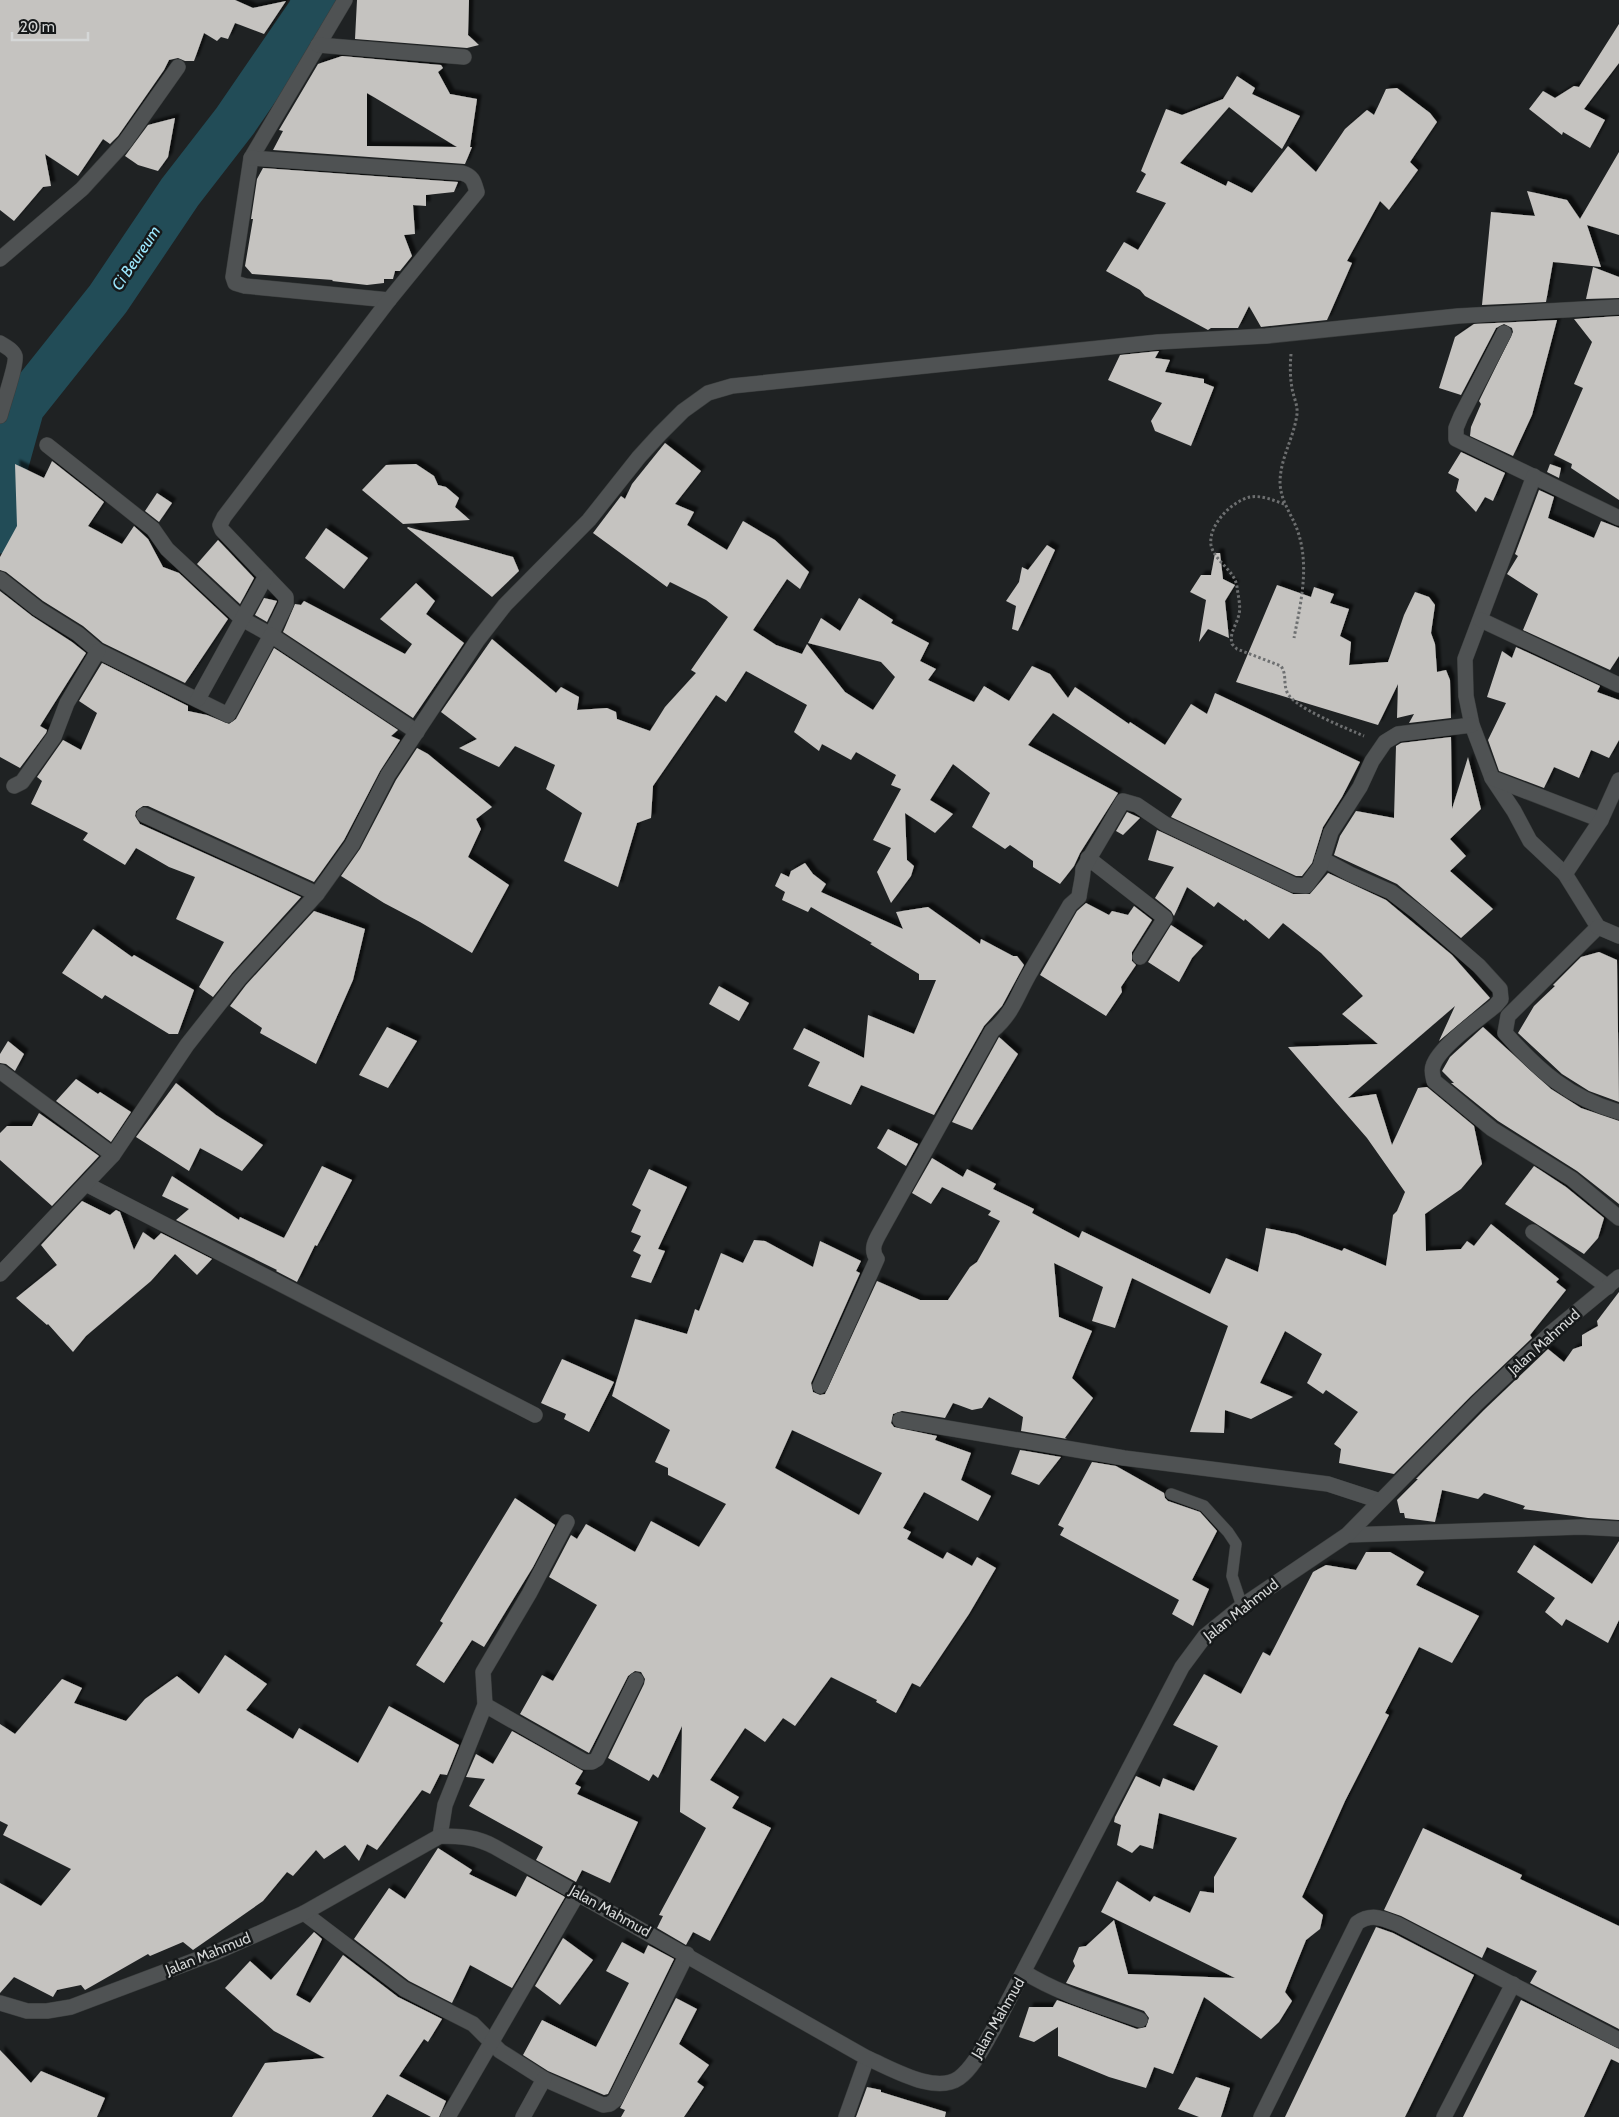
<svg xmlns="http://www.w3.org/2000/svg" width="1619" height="2117" font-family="Cabin,sans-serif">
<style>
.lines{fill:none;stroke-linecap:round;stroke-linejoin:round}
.river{stroke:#224c57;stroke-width:45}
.building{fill:#c5c3c0;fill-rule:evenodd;filter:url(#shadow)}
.service-casing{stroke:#3a3d3d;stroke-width:12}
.minor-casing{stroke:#3a3d3d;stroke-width:16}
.tertiary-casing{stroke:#3a3d3d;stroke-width:16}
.path{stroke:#6d6f70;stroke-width:3;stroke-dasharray:2.5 2.5;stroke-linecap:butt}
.service{stroke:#4f5253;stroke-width:11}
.minor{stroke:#4f5253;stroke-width:15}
.tertiary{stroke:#4f5253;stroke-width:15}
.labels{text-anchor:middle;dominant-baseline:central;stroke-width:5;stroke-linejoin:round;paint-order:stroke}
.street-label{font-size:15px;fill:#d5d7d7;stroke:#16191a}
.water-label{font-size:16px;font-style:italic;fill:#9be7fd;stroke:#16191a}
</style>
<defs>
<filter id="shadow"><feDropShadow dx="4.5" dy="-4.5" stdDeviation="1" flood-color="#0009"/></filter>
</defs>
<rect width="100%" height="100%" fill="#1f2223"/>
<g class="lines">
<!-- river -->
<polyline class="river" points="0,531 3,520 5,468 22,407 108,299 180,192 235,121 309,13 315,0"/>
</g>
<!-- building -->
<g class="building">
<polygon points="0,0 235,0 253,8 286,1 264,34 235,23 228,39 221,37 217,41 204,33 194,61 185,61 178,58 169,60 164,70 118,136 110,144 103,139 78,176 45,154 51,186 43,187 14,221 0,210"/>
<polygon points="357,0 469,0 468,35 479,45 467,48 355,39"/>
<polygon points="1619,24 1619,63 1584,109 1605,120 1590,148 1563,132 1562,135 1529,109 1543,91 1555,98 1574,86 1579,87"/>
<path d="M 342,56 L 441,65 L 443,68 L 438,72 L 450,94 L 477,99 L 470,147 L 472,147 L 465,164 L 273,150 L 283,131 L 279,130 L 318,64 ZM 367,93 L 457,147 L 367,146 Z"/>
<polygon points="1237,76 1255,88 1252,94 1300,116 1282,149 1229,107 1180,163 1226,186 1228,181 1252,193 1288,146 1316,172 1345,129 1367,110 1374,115 1386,89 1397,88 1430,113 1437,122 1410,162 1418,170 1389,210 1380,201 1347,261 1352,263 1327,320 1261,327 1249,306 1238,328 1211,328 1208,330 1145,296 1140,290 1106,271 1124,242 1138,250 1166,203 1136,192 1146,174 1141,171 1166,109 1182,115 1223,99"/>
<polygon points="175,118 168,157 158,171 138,165 125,156 148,125"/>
<polygon points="1619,152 1619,235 1587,225 1601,267 1553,262 1546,302 1482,305 1491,212 1535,216 1527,191 1567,200 1580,219"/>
<polygon points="263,168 458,182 454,192 426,195 426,206 413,205 415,234 404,235 412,256 400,271 395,271 393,279 384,279 384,283 367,285 332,281 333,280 252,274 245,266 253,219 251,219 257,179"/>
<polygon points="1593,267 1619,277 1619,298 1586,299"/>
<polygon points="1619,316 1619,500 1571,468 1572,464 1554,455 1583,388 1574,384 1592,342 1574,319"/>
<polygon points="1557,320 1532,415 1513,456 1470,436 1471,427 1481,404 1479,401 1513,332 1512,328 1504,324 1496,328 1461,395 1439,388 1455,337 1474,324"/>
<polygon points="1159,351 1155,358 1170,360 1165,372 1204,379 1204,383 1214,387 1191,446 1155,431 1151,421 1162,403 1108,380 1120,355"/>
<polygon points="665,443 701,471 675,504 694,512 687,525 727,550 743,521 775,540 809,572 800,589 787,579 753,630 776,645 802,654 807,644 845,692 873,710 895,677 881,662 808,643 821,618 840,631 859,598 893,620 891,623 929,643 920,661 936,669 928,680 974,702 984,686 1009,701 1032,666 1050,674 1068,698 1075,687 1129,724 1130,722 1165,745 1191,704 1207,714 1215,693 1360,762 1342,797 1323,827 1312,863 1302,876 1296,876 1171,817 1182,799 1053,713 1028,745 1118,793 1080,853 1074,866 1060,884 1033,867 1033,861 1010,845 1005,849 972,827 990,793 953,764 930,800 953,814 935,833 905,813 907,860 914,866 911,876 891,903 877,872 891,848 873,840 901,789 891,785 896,775 856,752 851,760 822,744 819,751 794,732 807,705 746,671 726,702 716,695 653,786 651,818 637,823 618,887 564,861 582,813 546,789 555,765 515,746 499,767 459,748 477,739 441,712 492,639 556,693 561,687 579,697 577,710 607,708 616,712 617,719 650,731 665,707 696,673 691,670 728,617 706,600 670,582 667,587 593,533 621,496 625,499 632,484"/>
<polygon points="1461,452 1505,473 1493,501 1485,497 1476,512 1456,491 1459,479 1448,473"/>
<polygon points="52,461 104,502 88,526 122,544 134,526 148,539 163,567 179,573 228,619 185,683 103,643 83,626 43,601 6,572 0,570 0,557 17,526 15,464 44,478"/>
<polygon points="416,464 434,476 438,485 446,487 459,498 455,507 470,520 403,524 362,490 386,465"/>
<polygon points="1550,464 1561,468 1559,478 1547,472"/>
<polygon points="1539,490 1554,497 1548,518 1594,538 1601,521 1619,528 1619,656 1610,670 1523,630 1538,594 1507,574 1518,556 1515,554"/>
<polygon points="157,493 172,503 159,522 145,511"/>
<polygon points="408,527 513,557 519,571 492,597 407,528"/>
<polygon points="326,528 368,558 344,589 305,558"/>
<polygon points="218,540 254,578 240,604 197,564"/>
<polygon points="1047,545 1055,550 1018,631 1012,629 1016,606 1006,601 1019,582 1022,567 1028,570"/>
<polygon points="1215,553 1220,553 1223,579 1235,585 1225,601 1229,638 1208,629 1199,642 1206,600 1190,592 1201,575 1211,575"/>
<polygon points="416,583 435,601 426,614 464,643 413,718 283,632 295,604 301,605 304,601 405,654 412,644 380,619"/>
<polygon points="1277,585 1311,597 1314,587 1334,594 1330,603 1349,609 1340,636 1351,642 1349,665 1388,662 1404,615 1415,592 1429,597 1435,605 1431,633 1435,644 1437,672 1446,670 1450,680 1451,718 1409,723 1414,714 1397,718 1398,684 1378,725 1236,682"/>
<polygon points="0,591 32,616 72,642 86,653 40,726 47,730 46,733 20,768 0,757"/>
<polygon points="264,598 277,601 267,622 255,615"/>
<polygon points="1516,647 1600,686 1597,692 1619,700 1619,740 1609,758 1591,750 1579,778 1554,767 1544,788 1499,771 1488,740 1506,703 1487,697 1502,651 1512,658"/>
<polygon points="274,648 398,730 391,736 400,740 380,771 344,840 314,882 148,806 143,806 136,811 135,816 140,824 301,897 232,973 213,997 199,987 224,942 176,919 195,877 169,867 136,848 125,865 83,840 88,833 31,804 42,781 37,777 63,740 81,750 97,713 79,701 102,663 188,706 188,711 207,715 229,724 236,719"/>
<polygon points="1451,737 1452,809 1468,757 1481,809 1450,839 1466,856 1450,871 1493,909 1461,938 1397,884 1334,855 1340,836 1356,811 1394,818 1396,746 1401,743"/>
<polygon points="417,748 428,754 492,807 476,819 481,829 468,857 509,885 472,953 420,922 384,903 341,876 360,849 396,780"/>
<polygon points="1127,812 1140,818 1123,835 1116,831"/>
<path d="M 1157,830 L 1293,894 L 1310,894 L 1328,873 L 1386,900 L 1452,955 L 1490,998 L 1439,1041 L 1455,1006 L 1348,1098 L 1376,1094 L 1392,1145 L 1418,1088 L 1427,1087 L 1474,1126 L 1482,1164 L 1461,1189 L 1425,1214 L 1426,1251 L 1461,1249 L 1467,1241 L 1474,1246 L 1491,1224 L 1559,1279 L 1556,1282 L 1566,1290 L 1530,1335 L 1532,1338 L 1471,1396 L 1394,1474 L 1339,1463 L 1341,1449 L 1334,1444 L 1358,1412 L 1326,1390 L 1323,1394 L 1307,1383 L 1322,1354 L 1285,1331 L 1260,1383 L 1293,1397 L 1251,1419 L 1225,1410 L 1224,1433 L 1190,1432 L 1228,1326 L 1132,1278 L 1115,1328 L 1092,1321 L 1103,1287 L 1054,1263 L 1059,1317 L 1092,1331 L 1072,1378 L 1093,1398 L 1065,1438 L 1067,1439 L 1021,1431 L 1023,1417 L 989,1397 L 982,1408 L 972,1410 L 953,1403 L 945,1418 L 902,1411 L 893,1414 L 891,1423 L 894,1427 L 937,1436 L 935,1440 L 971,1453 L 961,1480 L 991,1496 L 978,1521 L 924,1492 L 903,1528 L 911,1532 L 907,1539 L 943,1559 L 947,1552 L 972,1566 L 977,1557 L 996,1568 L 969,1614 L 920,1687 L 912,1683 L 896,1713 L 876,1702 L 877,1700 L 831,1677 L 795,1726 L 783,1718 L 765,1742 L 745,1728 L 710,1780 L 739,1797 L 732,1808 L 771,1828 L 710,1941 L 693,1932 L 686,1945 L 657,1928 L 663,1916 L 659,1915 L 706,1828 L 680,1812 L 682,1726 L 658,1778 L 653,1774 L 649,1781 L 608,1758 L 644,1684 L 645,1679 L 641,1672 L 635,1671 L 628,1676 L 589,1753 L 520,1714 L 542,1675 L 553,1681 L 597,1605 L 549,1577 L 571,1535 L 577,1539 L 586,1524 L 635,1552 L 651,1521 L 699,1547 L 726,1504 L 668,1475 L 668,1468 L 655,1462 L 670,1430 L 612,1396 L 635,1319 L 687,1334 L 695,1309 L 699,1311 L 721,1253 L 743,1263 L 754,1240 L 765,1241 L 813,1267 L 820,1241 L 861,1261 L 856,1271 L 860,1273 L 811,1383 L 813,1392 L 820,1395 L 825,1394 L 877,1281 L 920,1300 L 948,1300 L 970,1267 L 977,1262 L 1000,1221 L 988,1215 L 991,1211 L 942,1187 L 931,1204 L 912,1193 L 932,1158 L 963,1177 L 967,1169 L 996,1184 L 993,1189 L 1034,1209 L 1032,1213 L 1079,1238 L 1082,1231 L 1210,1294 L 1226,1258 L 1258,1272 L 1266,1228 L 1296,1234 L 1342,1251 L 1344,1248 L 1386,1266 L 1393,1215 L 1397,1211 L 1405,1192 L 1367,1138 L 1288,1047 L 1378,1044 L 1342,1014 L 1363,996 L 1321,953 L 1283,923 L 1269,939 L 1245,919 L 1244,921 L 1218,902 L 1214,907 L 1187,887 L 1174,916 L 1171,911 L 1155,898 L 1174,867 L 1148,860 ZM 792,1430 L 882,1473 L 859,1515 L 775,1468 Z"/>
<polygon points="805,863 813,874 826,884 821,892 903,929 896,912 928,907 980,944 981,939 1013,956 1017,956 1024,965 1002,1006 984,1026 934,1115 861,1085 851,1105 808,1086 820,1062 793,1049 804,1028 864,1058 868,1015 914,1034 936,980 919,980 919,974 870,944 872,943 811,907 808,912 782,900 785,892 775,886 781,873 789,877 791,871"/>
<polygon points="1086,903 1109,915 1112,911 1128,915 1134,906 1152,920 1132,952 1132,961 1136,965 1121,987 1122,992 1106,1016 1040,975 1077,911"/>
<polygon points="314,911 365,929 353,980 316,1064 260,1033 262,1028 230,1006 246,985"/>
<polygon points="1171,925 1203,946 1192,958 1179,982 1148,962"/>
<polygon points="93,929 132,957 134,955 194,990 178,1034 169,1034 105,995 102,999 62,973"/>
<polygon points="1599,952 1617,960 1619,1102 1589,1091 1562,1074 1518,1033 1534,1006 1555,986 1553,985 1581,957"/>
<polygon points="719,986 749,1003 739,1021 709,1004"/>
<polygon points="387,1027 417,1041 388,1088 359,1075"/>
<polygon points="1483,1027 1551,1089 1581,1108 1619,1121 1619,1204 1577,1171 1498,1121 1451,1083 1454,1083 1442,1071 1450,1057"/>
<polygon points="999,1037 1018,1054 972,1130 952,1122"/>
<polygon points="8,1041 24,1054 15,1071 6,1064 0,1063 0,1054"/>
<polygon points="76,1079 98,1094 100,1092 131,1112 111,1142 56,1101"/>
<polygon points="176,1083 216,1115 263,1145 242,1171 200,1148 189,1171 136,1137"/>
<polygon points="39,1113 99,1156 52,1206 0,1160 0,1133 7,1126 32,1126"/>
<polygon points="888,1129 918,1144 906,1166 877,1148"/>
<polygon points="322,1166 352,1180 317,1246 315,1245 297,1282 276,1271 277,1270 176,1220 189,1209 162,1196 172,1176 239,1220 240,1217 284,1238"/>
<polygon points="1534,1166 1566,1187 1604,1218 1598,1238 1584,1254 1505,1204"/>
<polygon points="649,1169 687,1187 658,1249 665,1251 651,1283 631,1277 641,1255 633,1251 641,1236 631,1232 641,1210 632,1205"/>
<polygon points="82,1201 110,1215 116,1210 120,1212 134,1250 143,1232 154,1240 161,1233 212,1259 197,1275 175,1254 151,1281 86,1336 73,1352 48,1324 47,1325 16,1298 57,1265 41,1245"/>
<polygon points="1619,1292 1619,1520 1588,1518 1523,1509 1525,1506 1484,1493 1478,1499 1442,1490 1435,1522 1405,1518 1404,1513 1400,1513 1397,1500 1418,1479 1416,1479 1484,1410 1548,1349 1564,1362 1573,1349 1582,1346 1582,1335 1598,1326 1597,1321"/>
<polygon points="562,1359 614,1382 589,1432 564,1419 566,1414 541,1403"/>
<polygon points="1020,1450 1061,1457 1039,1485 1011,1474"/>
<polygon points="1092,1462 1116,1466 1164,1493 1165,1498 1168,1501 1200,1512 1217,1531 1192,1580 1209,1589 1193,1626 1172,1614 1179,1600 1060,1535 1064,1528 1058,1525"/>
<polygon points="515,1498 555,1525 533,1567 484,1647 472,1640 444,1683 416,1665 443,1623 440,1621"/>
<polygon points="1619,1541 1619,1620 1608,1643 1566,1619 1562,1626 1545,1612 1555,1598 1517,1572 1534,1545 1592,1584"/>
<polygon points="1366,1552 1390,1552 1424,1572 1416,1585 1479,1616 1452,1663 1419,1647 1385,1713 1389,1715 1345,1801 1302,1897 1323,1915 1320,1929 1306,1940 1285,1992 1292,2001 1279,2022 1261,2039 1204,1997 1173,2074 1154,2067 1146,2088 1109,2077 1058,2056 1058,2027 1034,2042 1019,2037 1029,2007 1053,2007 1057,2000 1137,2029 1146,2027 1149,2018 1144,2011 1066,1983 1075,1966 1073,1961 1079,1947 1086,1946 1114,1920 1128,1974 1235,1978 1101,1912 1117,1881 1150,1902 1154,1896 1190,1913 1200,1891 1214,1893 1214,1877 1237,1838 1159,1813 1153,1849 1140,1845 1132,1853 1117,1845 1121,1825 1114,1822 1115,1817 1136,1776 1160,1787 1163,1778 1194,1791 1218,1746 1173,1725 1204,1674 1241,1694 1263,1652 1270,1656 1313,1572 1326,1565 1356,1570"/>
<polygon points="225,1655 267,1684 246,1710 293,1739 299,1728 358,1763 389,1706 459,1745 447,1775 440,1774 430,1794 422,1790 377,1850 367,1844 359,1861 345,1845 324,1859 316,1850 293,1876 287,1872 263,1901 193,1950 183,1942 150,1956 148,1954 85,1990 81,1985 57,1990 53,1997 14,1977 0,1993 0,1883 41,1906 71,1869 3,1835 8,1825 0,1821 0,1724 15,1734 62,1679 82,1688 74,1703 126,1721 145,1699 177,1676 199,1694"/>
<polygon points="512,1731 583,1771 575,1784 581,1787 577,1794 638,1822 610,1883 582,1870 576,1882 536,1860 543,1847 469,1806 485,1779 466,1777 476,1754 493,1764"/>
<polygon points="1423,1828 1522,1875 1520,1879 1619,1926 1619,2029 1530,1983 1537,1971 1487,1947 1482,1958 1401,1916 1384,1910"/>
<polygon points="438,1848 472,1870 469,1874 516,1897 527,1876 565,1897 512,1988 470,1965 452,2003 409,1981 354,1939 389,1888 405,1899"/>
<polygon points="1376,1927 1393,1933 1474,1975 1444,2037 1405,2117 1285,2117"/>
<polygon points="314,1932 322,1939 296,1995 310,2003 343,1955 398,1997 442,2019 428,2042 424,2039 399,2076 446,2101 439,2117 431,2117 387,2094 372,2117 232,2117 265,2063 325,2058 274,2031 225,1988 250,1961 271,1980"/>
<polygon points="563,1938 593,1960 560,2005 535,1986"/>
<polygon points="622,1942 644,1954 648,1945 674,1959 608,2094 604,2095 548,2071 523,2055 542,2020 596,2047 629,1983 606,1971"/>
<polygon points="676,1998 697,2009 679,2044 709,2065 697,2082 704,2087 684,2117 621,2117 625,2110 620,2108"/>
<polygon points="1521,2000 1619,2049 1619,2063 1611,2059 1584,2117 1463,2117"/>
<polygon points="0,2050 31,2083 41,2071 105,2098 97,2117 0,2117"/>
<polygon points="1196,2077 1230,2088 1221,2117 1199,2117 1178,2109"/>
<polygon points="867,2087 881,2090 881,2092 946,2112 945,2117 856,2117"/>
</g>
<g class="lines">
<defs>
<polyline id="service" points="1171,1494 1204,1506 1228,1532 1236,1544 1232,1576 1242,1606"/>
<g id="minor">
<polyline points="345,0 251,158 233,277 235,283 245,286 389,300"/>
<polyline points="318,45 464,57"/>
<polyline points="0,259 82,189 125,142 178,67"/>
<polyline points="1504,333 1461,416 1456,428 1456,439 1619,518"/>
<path d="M 0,343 C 5,346 13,350 15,356 C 17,364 3,404 0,416"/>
<path d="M 47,445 L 153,529 L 167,549 L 242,619 L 271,635 L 286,604 L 286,597 L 222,530 L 220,525 L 224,517 L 389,300 L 477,192 C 474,182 473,176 462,173 L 251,158"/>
<path d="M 1534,476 L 1465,659 L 1466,696 L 1472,725 L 1492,778 L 1514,811 L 1530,841 L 1565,874 L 1598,927 L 1508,1016 L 1505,1033 C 1539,1071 1569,1098 1619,1112"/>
<polyline points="0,579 38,609 78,634 98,651 228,715 271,635 417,732"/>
<polyline points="1481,620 1619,685"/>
<polyline points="198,699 266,576"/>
<polyline points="1492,778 1601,820"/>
<polyline points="14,786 22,782 54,737 67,703 98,651"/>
<polyline points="144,815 317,894"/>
<polyline points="1088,858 1165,918 1140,957"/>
<path d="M 1322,859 L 1350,874 L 1391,892 L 1417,912 L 1479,966 L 1500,989 L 1501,999 L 1495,1006 C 1479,1019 1439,1047 1433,1066 C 1431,1071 1433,1076 1434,1081 L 1492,1129 L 1572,1179 L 1619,1218"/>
<polyline points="1565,874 1601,820 1619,780"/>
<polyline points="1598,927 1619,936"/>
<polyline points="1,1072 113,1155"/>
<polyline points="86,1184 535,1415"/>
<polyline points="1533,1232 1608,1287"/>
<polyline points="0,1274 113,1155 187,1045 239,979 317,894 352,845 388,775 477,641 505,605 589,520 639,457 660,434 683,411 708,393 732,386 1158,342 1266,336 1458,316 1619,307"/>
<path d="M 820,1386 L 877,1259 C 869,1248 877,1238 883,1227 L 992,1031 C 1013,1014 1017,995 1030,973 C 1043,950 1057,928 1070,905 L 1079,897 C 1080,887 1083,879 1083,869 L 1123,801 L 1137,805 L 1165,824 L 1294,885 L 1306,886 L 1320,867 L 1331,832 L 1360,787 L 1372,761 L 1385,742 L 1398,734 L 1472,725"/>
<polyline points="900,1420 1124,1458 1328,1484 1380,1501"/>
<polyline points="1347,1535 1581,1527 1619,1529"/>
<polyline points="485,1705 585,1762 592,1762 597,1759 636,1680"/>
<polyline points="440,1836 445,1805 485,1705 483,1672 529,1594 567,1522"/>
<polyline points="304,1913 404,1989 473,2024 500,2051 544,2079 603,2105 610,2104 615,2100 687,1954"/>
<path d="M 1024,1972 C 1059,1994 1101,2006 1140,2020"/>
<polyline points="448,2117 578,1893"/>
<polyline points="523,2117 544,2079"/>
<polyline points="846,2117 867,2058"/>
<path d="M 1261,2117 L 1357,1923 C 1371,1913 1382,1918 1397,1924 L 1619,2040"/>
<polyline points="1444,2117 1513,1984"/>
</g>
<path id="tertiary" d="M 0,2003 L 27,2011 L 47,2011 L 71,2007 L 217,1952 L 304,1913 L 440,1836 C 460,1836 477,1837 495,1847 L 867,2058 C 891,2068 935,2095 959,2078 C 974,2067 984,2045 993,2030 L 1182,1667 L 1205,1636 L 1242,1606 L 1347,1535 L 1477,1403 L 1551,1333 L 1619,1277"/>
</defs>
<!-- service casing -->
<use href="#service" class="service-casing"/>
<!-- minor casing -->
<use href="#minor" class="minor-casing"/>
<!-- tertiary casing -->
<use href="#tertiary" class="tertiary-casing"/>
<!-- path -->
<g class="path">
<path d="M 1291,354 C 1290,365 1290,377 1292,388 C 1293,396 1298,405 1297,414 C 1294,438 1280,458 1280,483 C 1281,502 1291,513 1297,529 C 1310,565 1301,602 1294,638"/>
<path d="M 1284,504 C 1273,500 1261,495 1250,497 C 1232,501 1208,525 1211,545 C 1214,561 1235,570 1237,587 C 1238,595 1241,607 1239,614 C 1237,625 1229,632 1232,644 L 1237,649 L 1281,666 C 1287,675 1283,682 1287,692 C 1292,707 1348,729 1364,736"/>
</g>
<!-- service -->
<use href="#service" class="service"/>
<!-- minor -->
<use href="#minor" class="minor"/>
<!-- tertiary -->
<use href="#tertiary" class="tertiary"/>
</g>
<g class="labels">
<!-- street labels -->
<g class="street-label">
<text transform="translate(1544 1342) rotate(-42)">Jalan Mahmud</text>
<text transform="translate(1241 1610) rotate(-38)">Jalan Mahmud</text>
<text transform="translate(610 1911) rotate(29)">Jalan Mahmud</text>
<text transform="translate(208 1954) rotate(-22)">Jalan Mahmud</text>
<text transform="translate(998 2018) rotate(-60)">Jalan Mahmud</text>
</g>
<!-- water labels -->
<g class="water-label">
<text transform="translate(136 258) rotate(-56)">Ci Beureum</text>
</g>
</g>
<!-- scale -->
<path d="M12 32v8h76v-8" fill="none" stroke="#d5d7d7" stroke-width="2.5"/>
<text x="20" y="32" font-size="15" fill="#d5d7d7" stroke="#16191a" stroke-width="4" paint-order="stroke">20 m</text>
</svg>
